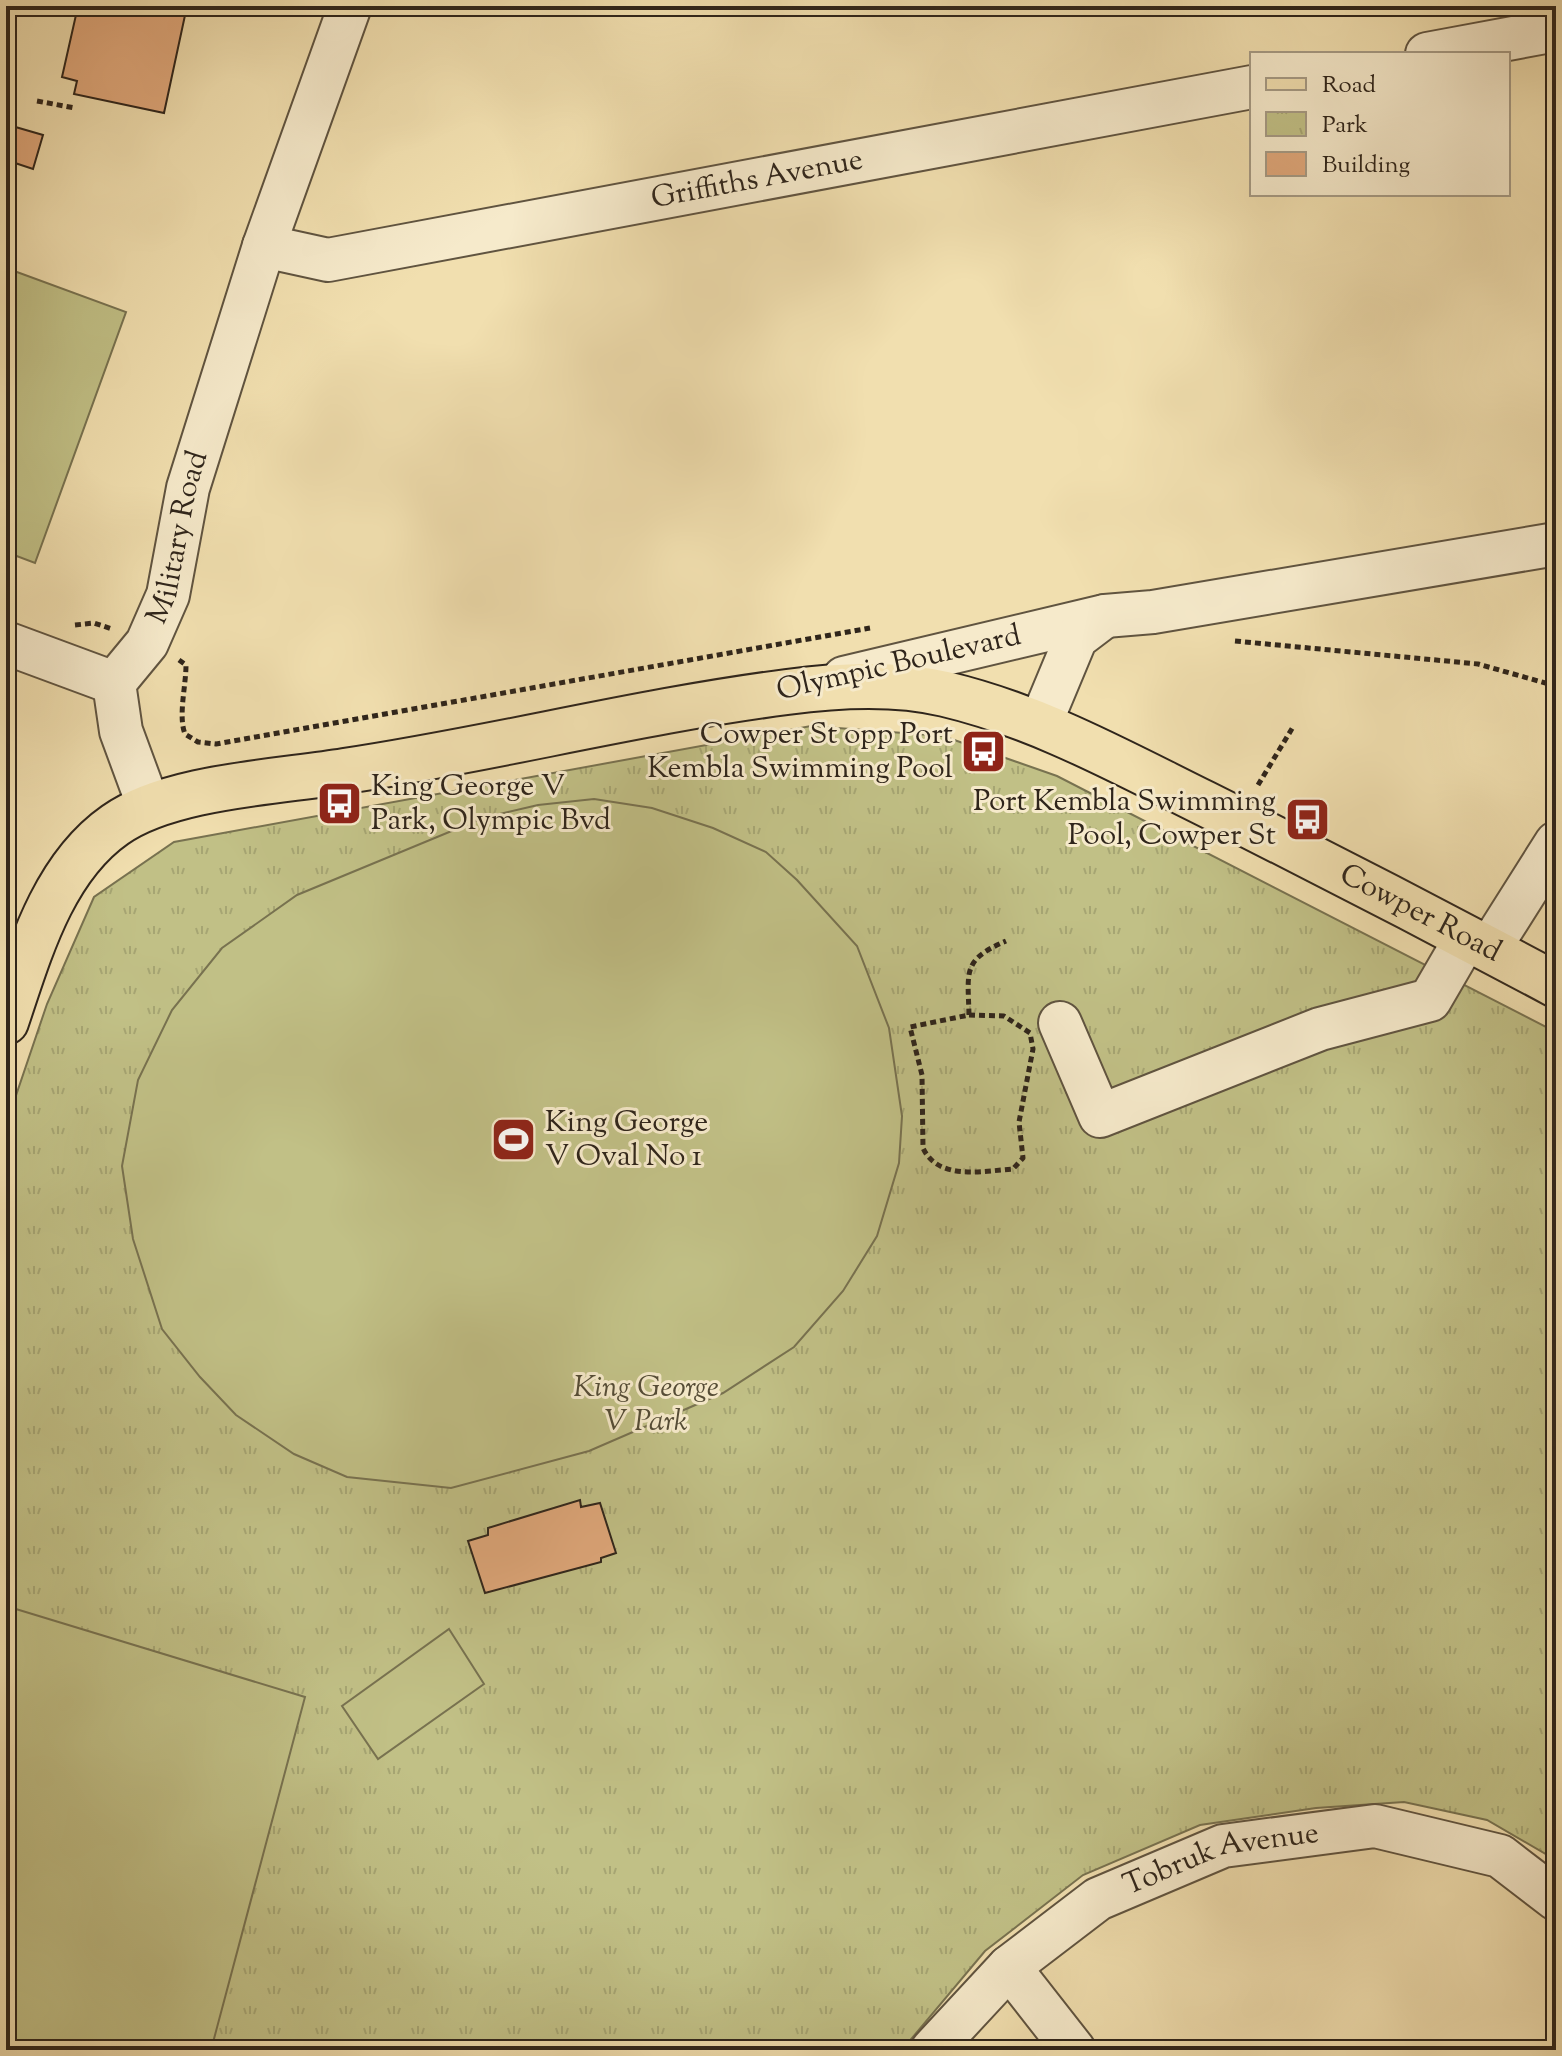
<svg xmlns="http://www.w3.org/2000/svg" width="1562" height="2056" font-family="'Sorts Mill Goudy',serif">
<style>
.park{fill:url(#park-tufts);stroke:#787250;stroke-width:2}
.pitch{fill:#c1c086;stroke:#787250;stroke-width:2}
.building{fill:#e0a87b;stroke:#2f251b;stroke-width:2}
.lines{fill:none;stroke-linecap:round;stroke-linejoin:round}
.minor-casing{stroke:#605440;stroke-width:46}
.major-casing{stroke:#2f251b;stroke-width:48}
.path{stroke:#2f251b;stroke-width:5;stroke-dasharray:6 4;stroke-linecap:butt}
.minor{stroke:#f6eacb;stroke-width:42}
.major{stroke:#f1dfaf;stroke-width:44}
.labels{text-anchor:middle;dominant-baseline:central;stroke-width:6;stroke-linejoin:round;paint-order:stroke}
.street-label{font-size:30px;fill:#2f251b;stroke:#f6eacb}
.poi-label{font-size:30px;fill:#2f251b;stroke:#f6eacb;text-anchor:end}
.park-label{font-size:30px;font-style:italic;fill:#544c36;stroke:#f6eacb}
</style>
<defs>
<pattern id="park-tufts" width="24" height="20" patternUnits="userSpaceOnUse" patternTransform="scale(2)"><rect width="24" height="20" fill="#c1c086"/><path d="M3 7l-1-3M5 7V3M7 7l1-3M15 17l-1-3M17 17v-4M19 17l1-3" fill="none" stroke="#a6a573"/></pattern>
</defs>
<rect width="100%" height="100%" fill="#f1dfaf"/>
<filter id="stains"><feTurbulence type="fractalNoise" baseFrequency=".0025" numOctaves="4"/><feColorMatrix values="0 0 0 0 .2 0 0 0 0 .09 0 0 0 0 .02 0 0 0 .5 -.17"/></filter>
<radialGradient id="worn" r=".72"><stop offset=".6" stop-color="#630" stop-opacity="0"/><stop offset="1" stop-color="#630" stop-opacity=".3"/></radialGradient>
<!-- park -->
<polygon class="park" points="811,726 943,736 1057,776 1556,1032 1556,1860 1487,1820 1404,1802 1316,1808 1200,1825 1083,1875 985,1951 902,2050 6,2050 6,1125 47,1004 94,897 174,842"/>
<!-- pitch -->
<g class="pitch">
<polygon points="6,268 126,312 35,563 6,552"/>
<polygon points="594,799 652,808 713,828 766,852 797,880 857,946 889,1028 902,1116 899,1163 877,1236 843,1291 794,1347 723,1393 589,1451 451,1488 347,1477 294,1454 236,1415 200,1377 162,1329 133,1239 122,1166 138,1080 172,1010 222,948 297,895 483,818 538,805"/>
<polygon points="6,1606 305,1697 211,2050 6,2050"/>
<polygon points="449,1629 484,1684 378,1759 342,1706"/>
</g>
<!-- building -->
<g class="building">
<polygon points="78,6 187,6 164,113 74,94 77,81 62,77"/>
<polygon points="12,126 43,135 33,169 6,160"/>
<polygon points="580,1500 581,1507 600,1503 616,1553 601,1558 601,1562 485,1593 468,1541 488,1535 488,1528"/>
</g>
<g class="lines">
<defs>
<g id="minor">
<polyline points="1427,54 1556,30"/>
<path id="s1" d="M 264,246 L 328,260 L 1252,87"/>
<polyline points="6,643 114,683"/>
<polyline points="844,678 1105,616 1153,612 1556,544"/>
<polyline points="1041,722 1076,638 1105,616"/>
<path id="s2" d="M 149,807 L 121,731 L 114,683 L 147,643 L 168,595 L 188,488 L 264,246 L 350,6"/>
<polyline points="1489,949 1556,843"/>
<polyline points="1060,1023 1100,1116 1320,1029 1430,1000 1466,938"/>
<polyline points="1009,1967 1074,2050"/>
<path id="s3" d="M 932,2050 L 1009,1967 L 1098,1899 L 1223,1846 L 1375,1826 L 1500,1856 L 1556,1899"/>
</g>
<g id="major">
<path id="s4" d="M 6,1022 C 29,954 52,869 115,825 C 170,786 278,782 345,771 C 493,749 639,711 787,692 C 838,685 895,682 945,694 C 1038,716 1119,761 1204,803 C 1322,862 1440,923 1556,985"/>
</g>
</defs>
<!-- minor casing -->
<use href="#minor" class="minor-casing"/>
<!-- major casing -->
<use href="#major" class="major-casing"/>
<!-- path -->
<g class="path">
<polyline points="6,71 8,63"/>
<polyline points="37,101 75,108"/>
<polyline points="75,625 94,623 112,629"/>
<polyline points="1235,641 1478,664 1556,686"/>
<path d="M 179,660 L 186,665 C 186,686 178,716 185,734 L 198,742 L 216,744 L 870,628"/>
<polyline points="1258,785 1293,727"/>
<path d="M 969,1015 L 1004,1016 L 1030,1033 L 1033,1049 L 1019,1122 L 1023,1158 L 1013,1169 C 983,1171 938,1181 923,1148 L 922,1075 L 910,1027 Z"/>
<path d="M 969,1015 C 968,971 962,960 1006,941"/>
</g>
<!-- minor -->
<use href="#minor" class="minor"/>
<!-- major -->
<use href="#major" class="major"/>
</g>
<!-- icons -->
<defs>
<symbol id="bus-square" viewBox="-11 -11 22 22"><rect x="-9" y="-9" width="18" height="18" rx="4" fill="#8f2418" stroke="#f6eacb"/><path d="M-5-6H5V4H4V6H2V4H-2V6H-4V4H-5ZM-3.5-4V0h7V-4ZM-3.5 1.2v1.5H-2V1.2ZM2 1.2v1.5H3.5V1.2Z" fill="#fff"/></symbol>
<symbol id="stadium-square" viewBox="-11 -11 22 22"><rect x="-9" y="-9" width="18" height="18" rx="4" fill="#8f2418" stroke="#f6eacb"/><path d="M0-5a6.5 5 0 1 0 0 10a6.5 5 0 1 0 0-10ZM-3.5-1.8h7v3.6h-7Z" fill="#fff"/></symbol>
</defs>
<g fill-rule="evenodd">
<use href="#bus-square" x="958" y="726" width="51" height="51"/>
<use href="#bus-square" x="314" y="778" width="51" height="51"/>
<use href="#bus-square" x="1282" y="794" width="51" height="51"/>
<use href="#stadium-square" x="488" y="1114" width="51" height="51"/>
</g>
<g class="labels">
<!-- street labels -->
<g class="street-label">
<text stroke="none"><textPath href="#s1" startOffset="502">Griffiths Avenue</textPath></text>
<text stroke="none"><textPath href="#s2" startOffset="292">Military Road</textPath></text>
<text transform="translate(899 664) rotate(-13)">Olympic Boulevard</text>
<text stroke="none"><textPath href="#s4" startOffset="1600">Cowper Road</textPath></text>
<text stroke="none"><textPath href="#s3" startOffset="356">Tobruk Avenue</textPath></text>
</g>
<!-- poi labels -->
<g class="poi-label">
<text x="953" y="735">Cowper St opp Port<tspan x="953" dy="34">Kembla Swimming Pool</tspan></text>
<text x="371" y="787" text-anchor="start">King George V<tspan x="371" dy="34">Park, Olympic Bvd</tspan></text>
<text x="1276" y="802">Port Kembla Swimming<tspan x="1276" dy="34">Pool, Cowper St</tspan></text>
<text x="545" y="1123" text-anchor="start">King George<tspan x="545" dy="34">V Oval No 1</tspan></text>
</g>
<!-- park labels -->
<g class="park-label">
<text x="646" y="1388">King George<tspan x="646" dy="34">V Park</tspan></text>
</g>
</g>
<!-- margin -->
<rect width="1562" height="2056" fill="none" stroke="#f1dfaf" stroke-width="32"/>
<rect x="8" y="8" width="1546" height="2040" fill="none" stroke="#2f251b" stroke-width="4"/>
<rect x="16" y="16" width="1530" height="2024" fill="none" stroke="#2f251b" stroke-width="2"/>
<!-- legend -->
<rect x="1250" y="52" width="260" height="144" fill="#f6eacb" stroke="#a69b85" stroke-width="2"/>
<rect x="1266" y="78" width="40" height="12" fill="#f1dfaf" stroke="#a69b85" stroke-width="2"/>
<text x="1322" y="92" font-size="24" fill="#2f251b">Road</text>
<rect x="1266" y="112" width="40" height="24" fill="url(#park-tufts)" stroke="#a69b85" stroke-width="2"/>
<text x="1322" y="132" font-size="24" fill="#2f251b">Park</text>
<rect x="1266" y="152" width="40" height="24" fill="#e0a87b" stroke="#a69b85" stroke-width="2"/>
<text x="1322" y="172" font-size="24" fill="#2f251b">Building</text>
<rect width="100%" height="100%" filter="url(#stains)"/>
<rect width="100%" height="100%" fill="url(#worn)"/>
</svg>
